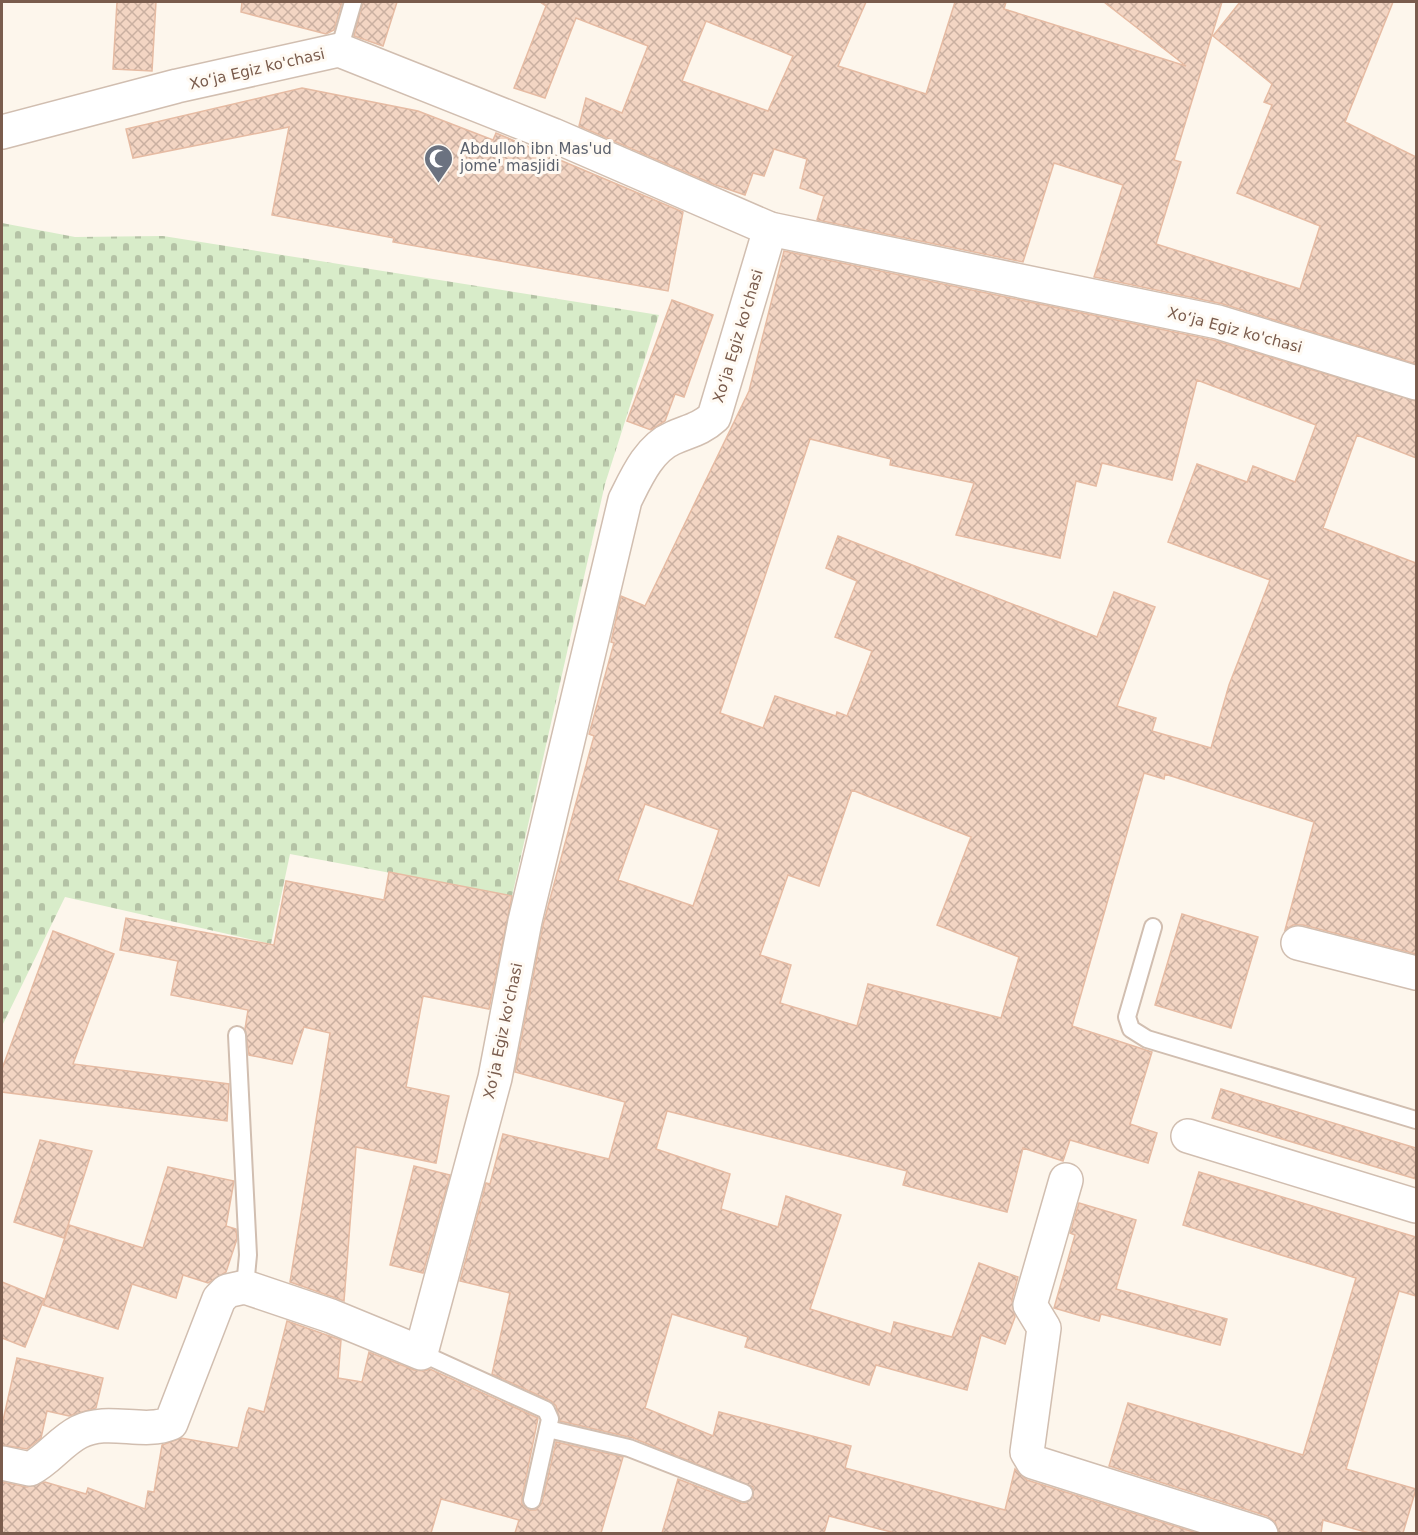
<svg xmlns="http://www.w3.org/2000/svg" width="1418" height="1535" font-family="'DejaVu Sans',sans-serif">
<style>
.cemetery{fill:url(#cemetery-stones)}
.building{fill:url(#building-cross-hatch);stroke:#e6bba3;stroke-width:1.5;fill-rule:evenodd}
.lines{fill:none;stroke-linecap:round;stroke-linejoin:round}
.service-casing{stroke:#d1beb0;stroke-width:20}
.minor-casing{stroke:#d1beb0;stroke-width:36}
.service{stroke:#fff;stroke-width:16}
.minor{stroke:#fff;stroke-width:33}
.labels{text-anchor:middle;dominant-baseline:central;stroke-width:6;stroke-linejoin:round;paint-order:stroke}
.street-label{font-size:15px;fill:#7a5c4d;stroke:#fffaf3}
.worship-label{font-size:15px;fill:#5b616d;stroke:#fffaf3;text-anchor:start}
</style>
<defs>
<pattern id="cemetery-stones" width="16" height="16" patternUnits="userSpaceOnUse" patternTransform="scale(1.5)"><rect width="16" height="16" fill="#d8ecc9"/><path d="M2 7V4a2 2 0 0 1 4 0v3zM10 15v-3a2 2 0 0 1 4 0v3z" fill="#b4c2a5"/></pattern>
<pattern id="building-cross-hatch" width="8" height="8" patternUnits="userSpaceOnUse" patternTransform="scale(1.5)"><rect width="8" height="8" fill="#f3d5c3"/><path d="M0 0l8 8M0 8l8-8" fill="none" stroke="#cab0a1"/></pattern>
</defs>
<rect width="100%" height="100%" fill="#fdf6ec"/>
<!-- cemetery -->
<polygon class="cemetery" points="2,223 75,237 163,236 659,315 605,484 512,896 290,854 271,944 65,897 2,1026"/>
<!-- building -->
<g class="building">
<polygon points="117,2 156,2 152,71 113,69"/>
<polygon points="242,2 342,2 334,30 326,34 241,12"/>
<polygon points="363,2 397,2 383,46 354,36"/>
<path d="M 540,2 L 866,2 L 838,66 L 926,94 L 955,2 L 1006,2 L 1004,9 L 1186,66 L 1104,2 L 1222,2 L 1174,160 L 1181,162 L 1156,244 L 1300,289 L 1320,226 L 1237,193 L 1272,105 L 1264,102 L 1272,84 L 1213,36 L 1240,2 L 1393,2 L 1345,122 L 1416,157 L 1416,364 L 1223,304 L 1094,277 L 1123,185 L 1054,163 L 1023,262 L 817,220 L 824,196 L 800,188 L 807,159 L 774,149 L 764,176 L 753,173 L 745,195 L 713,184 L 579,126 L 586,98 L 622,113 L 648,46 L 576,18 L 545,98 L 514,88 L 546,6 ZM 706,21 L 793,56 L 768,111 L 682,81 Z"/>
<polygon points="302,88 418,111 493,140 496,133 683,212 668,291 393,242 394,238 272,215 289,127 133,158 126,129"/>
<path d="M 784,251 L 1213,340 L 1416,401 L 1416,458 L 1357,435 L 1323,528 L 1416,563 L 1416,954 L 1303,925 L 1293,925 L 1285,930 L 1314,822 L 1165,774 L 1164,779 L 1144,773 L 1072,1026 L 1152,1052 L 1130,1124 L 1157,1133 L 1148,1163 L 1070,1140 L 1063,1161 L 1023,1148 L 1007,1212 L 903,1185 L 907,1171 L 667,1111 L 656,1149 L 730,1174 L 721,1209 L 778,1227 L 786,1196 L 841,1215 L 810,1309 L 891,1334 L 894,1322 L 952,1337 L 979,1263 L 1018,1277 L 1012,1300 L 1015,1317 L 1005,1344 L 981,1335 L 967,1390 L 876,1365 L 869,1385 L 745,1347 L 748,1337 L 672,1314 L 645,1408 L 713,1436 L 719,1412 L 851,1446 L 845,1468 L 1005,1510 L 1015,1469 L 1027,1480 L 1197,1533 L 895,1533 L 829,1516 L 824,1533 L 662,1533 L 678,1479 L 741,1503 L 746,1503 L 753,1497 L 753,1487 L 633,1438 L 560,1421 L 556,1406 L 551,1401 L 492,1374 L 510,1293 L 460,1281 L 486,1183 L 490,1184 L 503,1134 L 609,1159 L 625,1102 L 515,1072 L 543,925 L 594,736 L 589,734 L 614,643 L 611,642 L 621,596 L 645,606 L 749,391 ZM 1197,380 L 1316,425 L 1295,482 L 1253,466 L 1247,482 L 1197,464 L 1168,542 L 1270,580 L 1229,685 L 1211,748 L 1152,731 L 1156,718 L 1117,706 L 1155,607 L 1114,592 L 1097,637 L 838,536 L 826,568 L 857,581 L 835,637 L 872,651 L 847,716 L 837,712 L 836,716 L 775,696 L 763,728 L 720,713 L 810,439 L 891,459 L 890,465 L 974,483 L 956,535 L 1060,558 L 1076,481 L 1096,486 L 1102,463 L 1172,480 ZM 852,790 L 971,837 L 937,925 L 1019,957 L 1001,1018 L 868,984 L 857,1026 L 780,1003 L 791,965 L 760,955 L 788,875 L 819,886 ZM 645,804 L 719,830 L 693,906 L 618,880 Z"/>
<polygon points="672,300 713,315 684,397 675,394 665,421 651,430 627,421"/>
<polygon points="389,872 512,896 489,1009 423,996 406,1087 449,1096 436,1163 356,1147 344,1301 290,1282 330,1033 304,1027 292,1064 249,1055 245,1029 248,1010 171,995 178,961 120,950 126,918 274,945 286,881 384,900"/>
<polygon points="1182,914 1258,937 1231,1028 1155,1005"/>
<polygon points="53,931 114,954 73,1064 229,1084 227,1121 2,1092 2,1069"/>
<polygon points="1221,1089 1416,1148 1416,1179 1212,1118"/>
<polygon points="40,1140 92,1151 64,1238 14,1222"/>
<polygon points="414,1166 450,1175 423,1273 390,1265"/>
<polygon points="168,1167 234,1181 226,1226 236,1229 237,1239 226,1272 208,1283 183,1275 176,1298 132,1284 118,1329 43,1305 69,1225 143,1248"/>
<polygon points="1199,1172 1416,1237 1416,1296 1399,1291 1346,1469 1416,1489 1403,1533 1369,1533 1323,1520 1321,1533 1279,1533 1275,1522 1267,1516 1109,1466 1128,1403 1303,1455 1356,1278 1183,1225"/>
<polygon points="1079,1203 1136,1220 1116,1289 1227,1319 1220,1345 1101,1314 1099,1321 1054,1308 1075,1235 1070,1233"/>
<polygon points="2,1282 44,1299 25,1347 2,1338"/>
<polygon points="287,1321 341,1340 338,1378 362,1382 369,1352 414,1370 424,1371 430,1369 538,1418 522,1498 522,1504 529,1510 536,1510 542,1503 556,1442 623,1457 601,1533 515,1533 519,1520 441,1499 431,1533 2,1533 2,1482 27,1487 45,1482 86,1494 88,1488 145,1509 148,1491 154,1492 162,1445 181,1438 238,1448 247,1412 249,1408 264,1412"/>
<polygon points="17,1358 103,1378 96,1408 69,1416 47,1411 41,1438 31,1446 27,1449 2,1445 2,1425"/>
</g>
<g class="lines">
<defs>
<g id="service">
<polyline points="339,50 353,2"/>
<polyline points="1153,927 1127,1017 1131,1029 1147,1039 1416,1120"/>
<polyline points="237,1035 248,1255 245,1287"/>
<polyline points="421,1353 546,1410 550,1419 532,1500"/>
<polyline points="548,1429 629,1448 744,1493"/>
</g>
<g id="minor">
<polyline points="2,132 177,86 339,50 553,135 770,229 1218,322 1416,383"/>
<polyline points="1298,943 1416,973"/>
<polyline points="1188,1136 1416,1206"/>
<polyline points="1066,1180 1030,1305 1044,1328 1027,1452 1033,1462 1261,1534"/>
<path d="M 2,1463 L 30,1469 C 48,1460 61,1441 79,1432 C 108,1417 143,1435 171,1423 L 219,1299 L 227,1291 L 245,1287 L 331,1316 L 421,1353 L 495,1078 L 525,921 L 625,500 C 636,478 649,448 673,438 C 689,431 701,429 714,417 L 770,229"/>
</g>
</defs>
<!-- service casing -->
<use href="#service" class="service-casing"/>
<!-- minor casing -->
<use href="#minor" class="minor-casing"/>
<!-- service -->
<use href="#service" class="service"/>
<!-- minor -->
<use href="#minor" class="minor"/>
</g>
<!-- icons -->
<defs>
<symbol id="mosque-pin" viewBox="-11 -11 22 30"><path d="M0 17L-7.5 6A9.5 9.5 0 1 1 7.5 6Z" fill="#6b7280" stroke="#fffaf3"/><path d="M3.5-4.9A6 6 0 1 0 3.5 4.9A5 5 0 1 1 3.5-4.9Z" fill="#fff"/></symbol>
</defs>
<g fill-rule="evenodd">
<use href="#mosque-pin" x="422" y="142" width="33" height="45"/>
</g>
<g class="labels">
<!-- street labels -->
<g class="street-label">
<text transform="translate(257 69) rotate(-13)">Xoʻja Egiz ko'chasi</text>
<text transform="translate(1235 330) rotate(15)">Xoʻja Egiz ko'chasi</text>
<text transform="translate(738 336) rotate(-73)">Xoʻja Egiz ko'chasi</text>
<text transform="translate(503 1031) rotate(-78)">Xoʻja Egiz ko'chasi</text>
</g>
<!-- worship labels -->
<g class="worship-label">
<text x="460" y="149">Abdulloh ibn Mas'ud<tspan x="460" dy="17">jome' masjidi</tspan></text>
</g>
</g>
<!-- border -->
<rect width="1418" height="1535" fill="none" stroke="#7a5c4d" stroke-width="6"/>
</svg>
